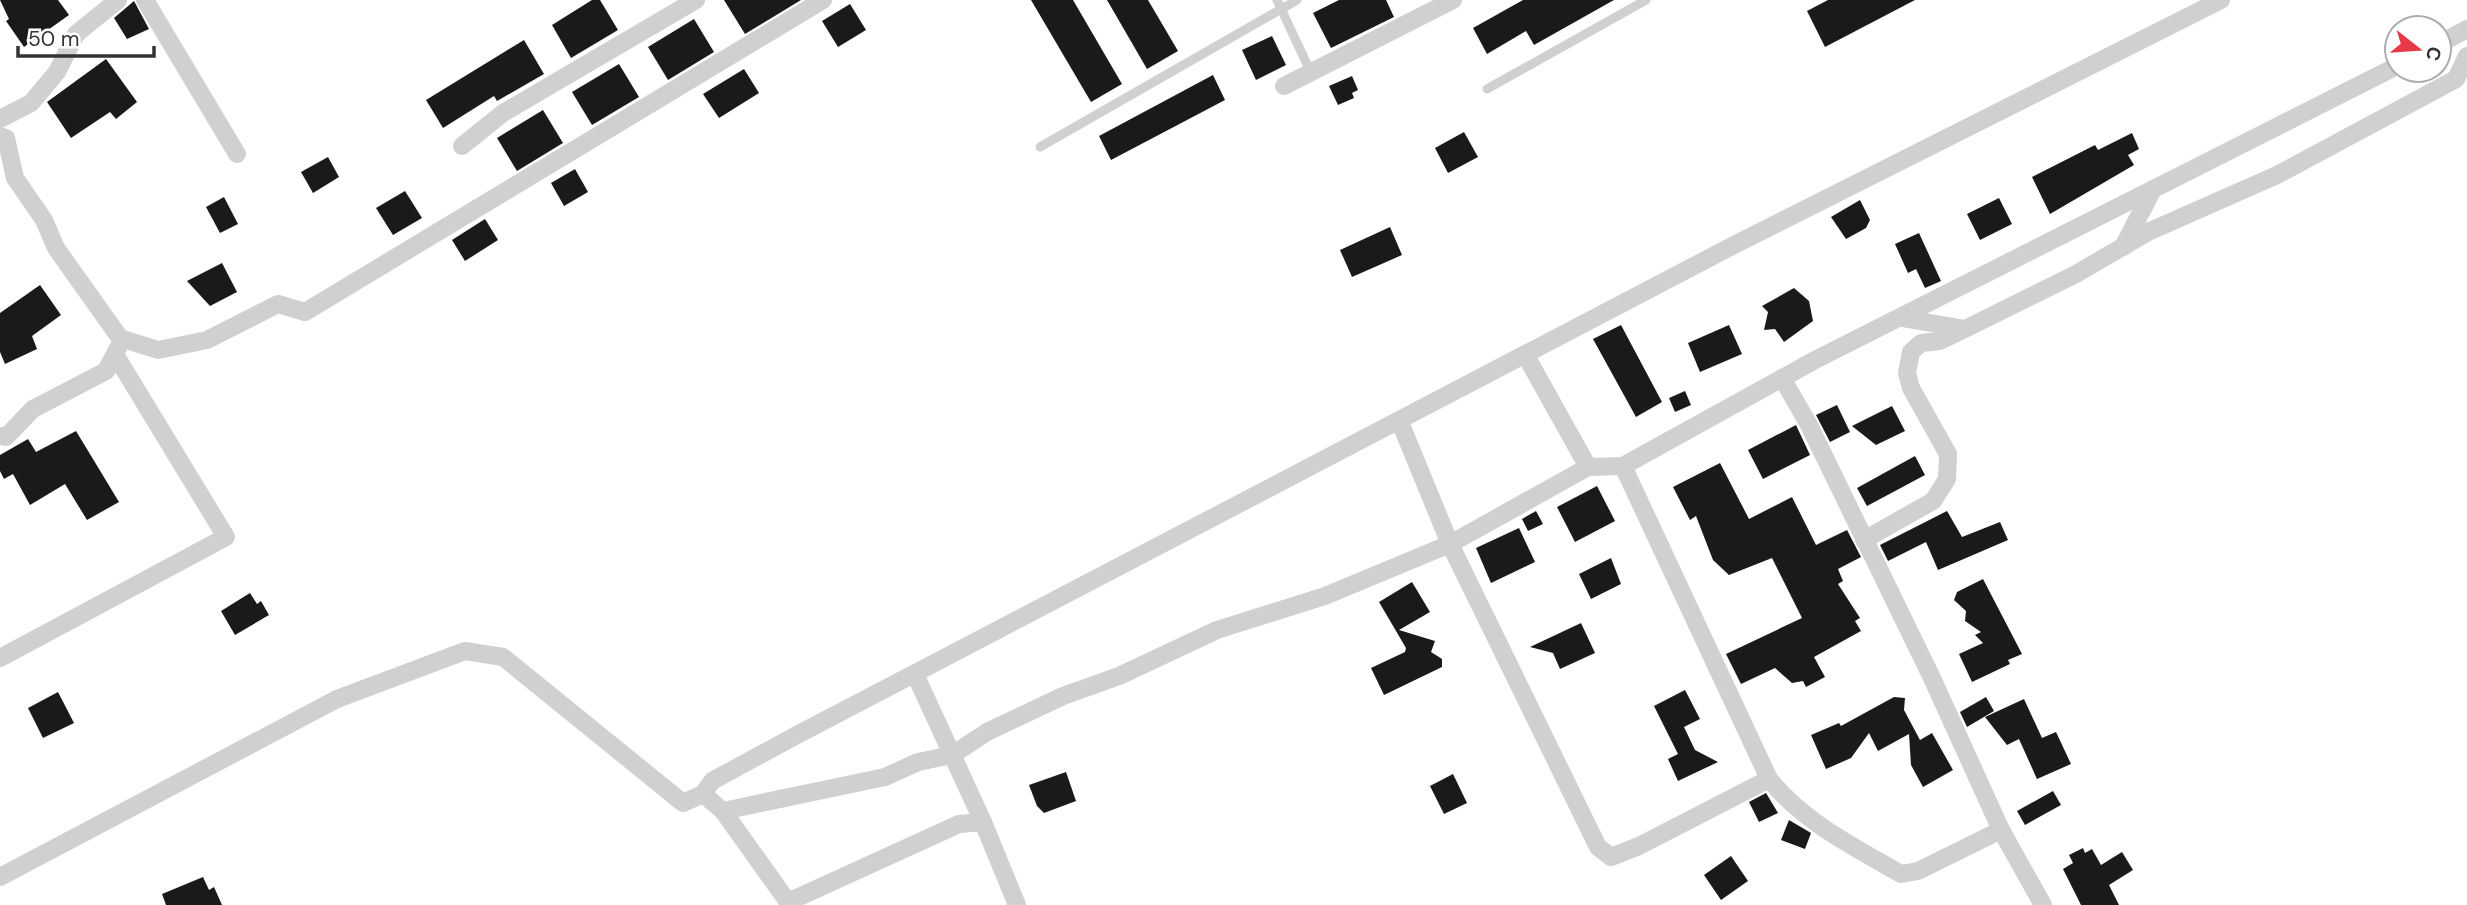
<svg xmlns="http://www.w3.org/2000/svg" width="2467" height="905" font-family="'DM Sans',sans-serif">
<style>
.building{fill:#1a1a1a}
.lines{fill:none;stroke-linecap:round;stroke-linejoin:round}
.lane{stroke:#d0d0d0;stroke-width:9}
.street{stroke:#d0d0d0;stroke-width:18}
</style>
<rect width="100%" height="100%" fill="#fff"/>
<!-- building -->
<g class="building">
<polygon points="0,0 58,0 69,15 24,47 6,21 9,19"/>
<polygon points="592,0 600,0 618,30 571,58 552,25"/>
<polygon points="724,0 801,0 745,34"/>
<polygon points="1031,0 1073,0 1122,84 1091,102"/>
<polygon points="1107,0 1148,0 1178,51 1147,69"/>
<polygon points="1339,0 1386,0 1394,17 1331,48 1313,13"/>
<polygon points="1523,0 1614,0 1534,45 1526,31 1487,54 1473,28"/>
<polygon points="1828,0 1915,0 1825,47 1807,11"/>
<polygon points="134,1 149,29 127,39 114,18"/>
<polygon points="850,4 866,30 838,47 822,21"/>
<polygon points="694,19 714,52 668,80 648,47"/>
<polygon points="1272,36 1286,65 1256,80 1242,50"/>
<polygon points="524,40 544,74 497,101 494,96 443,128 426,100"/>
<polygon points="106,59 137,102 116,119 110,112 71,138 47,102"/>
<polygon points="619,64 639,97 592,125 572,92"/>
<polygon points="744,69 759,93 719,118 703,94"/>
<polygon points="1213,75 1225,100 1111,160 1099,136"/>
<polygon points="1352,76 1358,90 1352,93 1354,98 1338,105 1329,86"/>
<polygon points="543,110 563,143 517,171 497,138"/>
<polygon points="1464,132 1478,157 1448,173 1435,148"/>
<polygon points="2132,133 2139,149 2128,155 2134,165 2050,214 2032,177 2095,145 2098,150"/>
<polygon points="328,157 339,177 313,193 301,172"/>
<polygon points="575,169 588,192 564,206 551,183"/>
<polygon points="405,191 422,218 393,235 376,208"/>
<polygon points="224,197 238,224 220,233 206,207"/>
<polygon points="1999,198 2012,224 1980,240 1967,214"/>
<polygon points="1860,200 1870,220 1866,228 1846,239 1831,217"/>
<polygon points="485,219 498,240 465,261 452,240"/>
<polygon points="1390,227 1402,255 1352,277 1340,250"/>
<polygon points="1919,233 1941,281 1925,288 1916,269 1908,273 1895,244"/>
<polygon points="222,263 237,292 210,306 187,281"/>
<polygon points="40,285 61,315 32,336 37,349 5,364 0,352 0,313"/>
<polygon points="1794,288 1809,301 1813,321 1784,342 1775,329 1764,330 1768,312 1762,306"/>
<polygon points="1621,325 1662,402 1636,417 1593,339"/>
<polygon points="1729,325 1742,354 1700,372 1688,343"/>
<polygon points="1685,391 1691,405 1675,412 1669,398"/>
<polygon points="1837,405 1850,432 1830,442 1816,415"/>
<polygon points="1892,406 1905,431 1876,445 1852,426"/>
<polygon points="1796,425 1810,455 1763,479 1748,450"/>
<polygon points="76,431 119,502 87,520 65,484 30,505 13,474 4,479 0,471 0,455 28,439 36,452"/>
<polygon points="1915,456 1925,475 1867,506 1857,488"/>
<polygon points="1720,463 1749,519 1792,497 1816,545 1847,530 1861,557 1838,569 1843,581 1838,584 1860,618 1855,621 1861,631 1814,657 1825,677 1806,687 1803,681 1792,683 1775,668 1741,684 1726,654 1802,618 1772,558 1729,575 1713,560 1696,516 1690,520 1673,487"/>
<polygon points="1597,486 1615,521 1575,542 1557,507"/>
<polygon points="1536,511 1543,524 1528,531 1522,519"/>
<polygon points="1947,511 1962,537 2000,522 2008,540 1938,570 1926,542 1888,561 1880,545"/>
<polygon points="1519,528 1535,562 1491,583 1476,548"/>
<polygon points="1611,558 1621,584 1591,599 1579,574"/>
<polygon points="1983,579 2022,654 2008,660 2010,664 1972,682 1959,654 1983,643 1975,635 1981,632 1965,621 1966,611 1954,600 1957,592"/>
<polygon points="1412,582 1430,612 1399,630 1435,641 1431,652 1442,659 1442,667 1384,695 1371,668 1405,652 1406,648 1379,602"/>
<polygon points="250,593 257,604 261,601 269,615 235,635 221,611"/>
<polygon points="1581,623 1595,653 1560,669 1553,653 1530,647"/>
<polygon points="1685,690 1700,719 1684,727 1695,750 1718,762 1678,781 1668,759 1678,754 1654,706"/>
<polygon points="58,692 74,723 43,738 28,708"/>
<polygon points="1894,697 1905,698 1904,710 1920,740 1932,733 1953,770 1923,787 1911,765 1909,734 1878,751 1869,733 1851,758 1826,769 1811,735 1839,723 1841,726"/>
<polygon points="1986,697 1994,711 1967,727 1960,712"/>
<polygon points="2024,699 2042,738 2056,732 2071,764 2037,779 2019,739 2007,745 1985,717"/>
<polygon points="1066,772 1076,801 1044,813 1037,806 1029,785"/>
<polygon points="1453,774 1467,803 1444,814 1430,786"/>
<polygon points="2053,791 2061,805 2025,825 2017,811"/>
<polygon points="1766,793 1778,813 1759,822 1749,802"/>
<polygon points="1789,820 1811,833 1805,849 1781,840"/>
<polygon points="2083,848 2085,853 2092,849 2101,865 2122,852 2133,870 2109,885 2119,905 2081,905 2063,869 2073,863 2069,855"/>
<polygon points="1731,856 1748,881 1721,900 1704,875"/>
<polygon points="203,877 209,890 214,887 222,905 166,905 162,894"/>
</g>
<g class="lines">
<!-- lane -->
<g class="lane">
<polyline points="1277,0 1311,73"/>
<polyline points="1487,89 1646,0"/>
<polyline points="1040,147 1297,0"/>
</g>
<!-- street -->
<g class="street">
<polyline points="145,0 237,154"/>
<polyline points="2439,44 2467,29"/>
<polyline points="1284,86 1453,0"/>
<polyline points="0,119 31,103 57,72 76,34 118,0"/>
<polyline points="0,136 6,138 15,178 44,220 56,248 120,338 158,350 207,340 278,304 305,312 823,0"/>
<polyline points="462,146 503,113 696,0"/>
<polyline points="2123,247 2151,193"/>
<polyline points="1902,318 1965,329"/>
<polyline points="1526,356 1588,467 1623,466 1815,360 2397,66"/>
<polyline points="1400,422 1450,544 1588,467"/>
<polyline points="0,436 6,437 33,409 106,371 118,348"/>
<polyline points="1623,466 1769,779"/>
<polyline points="1864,540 1933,501 1947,479 1948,454 1911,388 1907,373 1911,352 1921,343 1940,341 1975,324 2076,274 2148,232 2277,175 2456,79 2467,56"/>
<polyline points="0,658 226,537 116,356"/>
<polyline points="915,674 983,822"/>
<path d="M 703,794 L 723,811 L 885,777 L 918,762 L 952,755 L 987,732 L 1063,696 L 1119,676 L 1217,630 L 1325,596 L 1450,544 L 1598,847 L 1611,857 L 1639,846 L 1769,779 C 1802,821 1854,847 1901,874 L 1918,871 L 2001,830 L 1932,678 L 1809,425 L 1782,378"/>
<polyline points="723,811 788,902 959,824 983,822 1017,905"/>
<polyline points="2001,830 2043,905"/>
<polyline points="0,877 337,699 465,651 503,657 683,803 703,794 712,781 795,736 1734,245 2221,0"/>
</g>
</g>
<!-- north arrow -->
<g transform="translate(2418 49) rotate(107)"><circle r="33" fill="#ffffff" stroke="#adadad" stroke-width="2"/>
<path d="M0-5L12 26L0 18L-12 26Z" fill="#e63946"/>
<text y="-10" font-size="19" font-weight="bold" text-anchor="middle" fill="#333333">С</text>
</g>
<!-- scale -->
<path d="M18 46v10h136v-10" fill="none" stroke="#333333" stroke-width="3.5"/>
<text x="28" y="46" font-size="21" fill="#333333" stroke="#ffffff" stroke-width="5" paint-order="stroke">50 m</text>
</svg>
